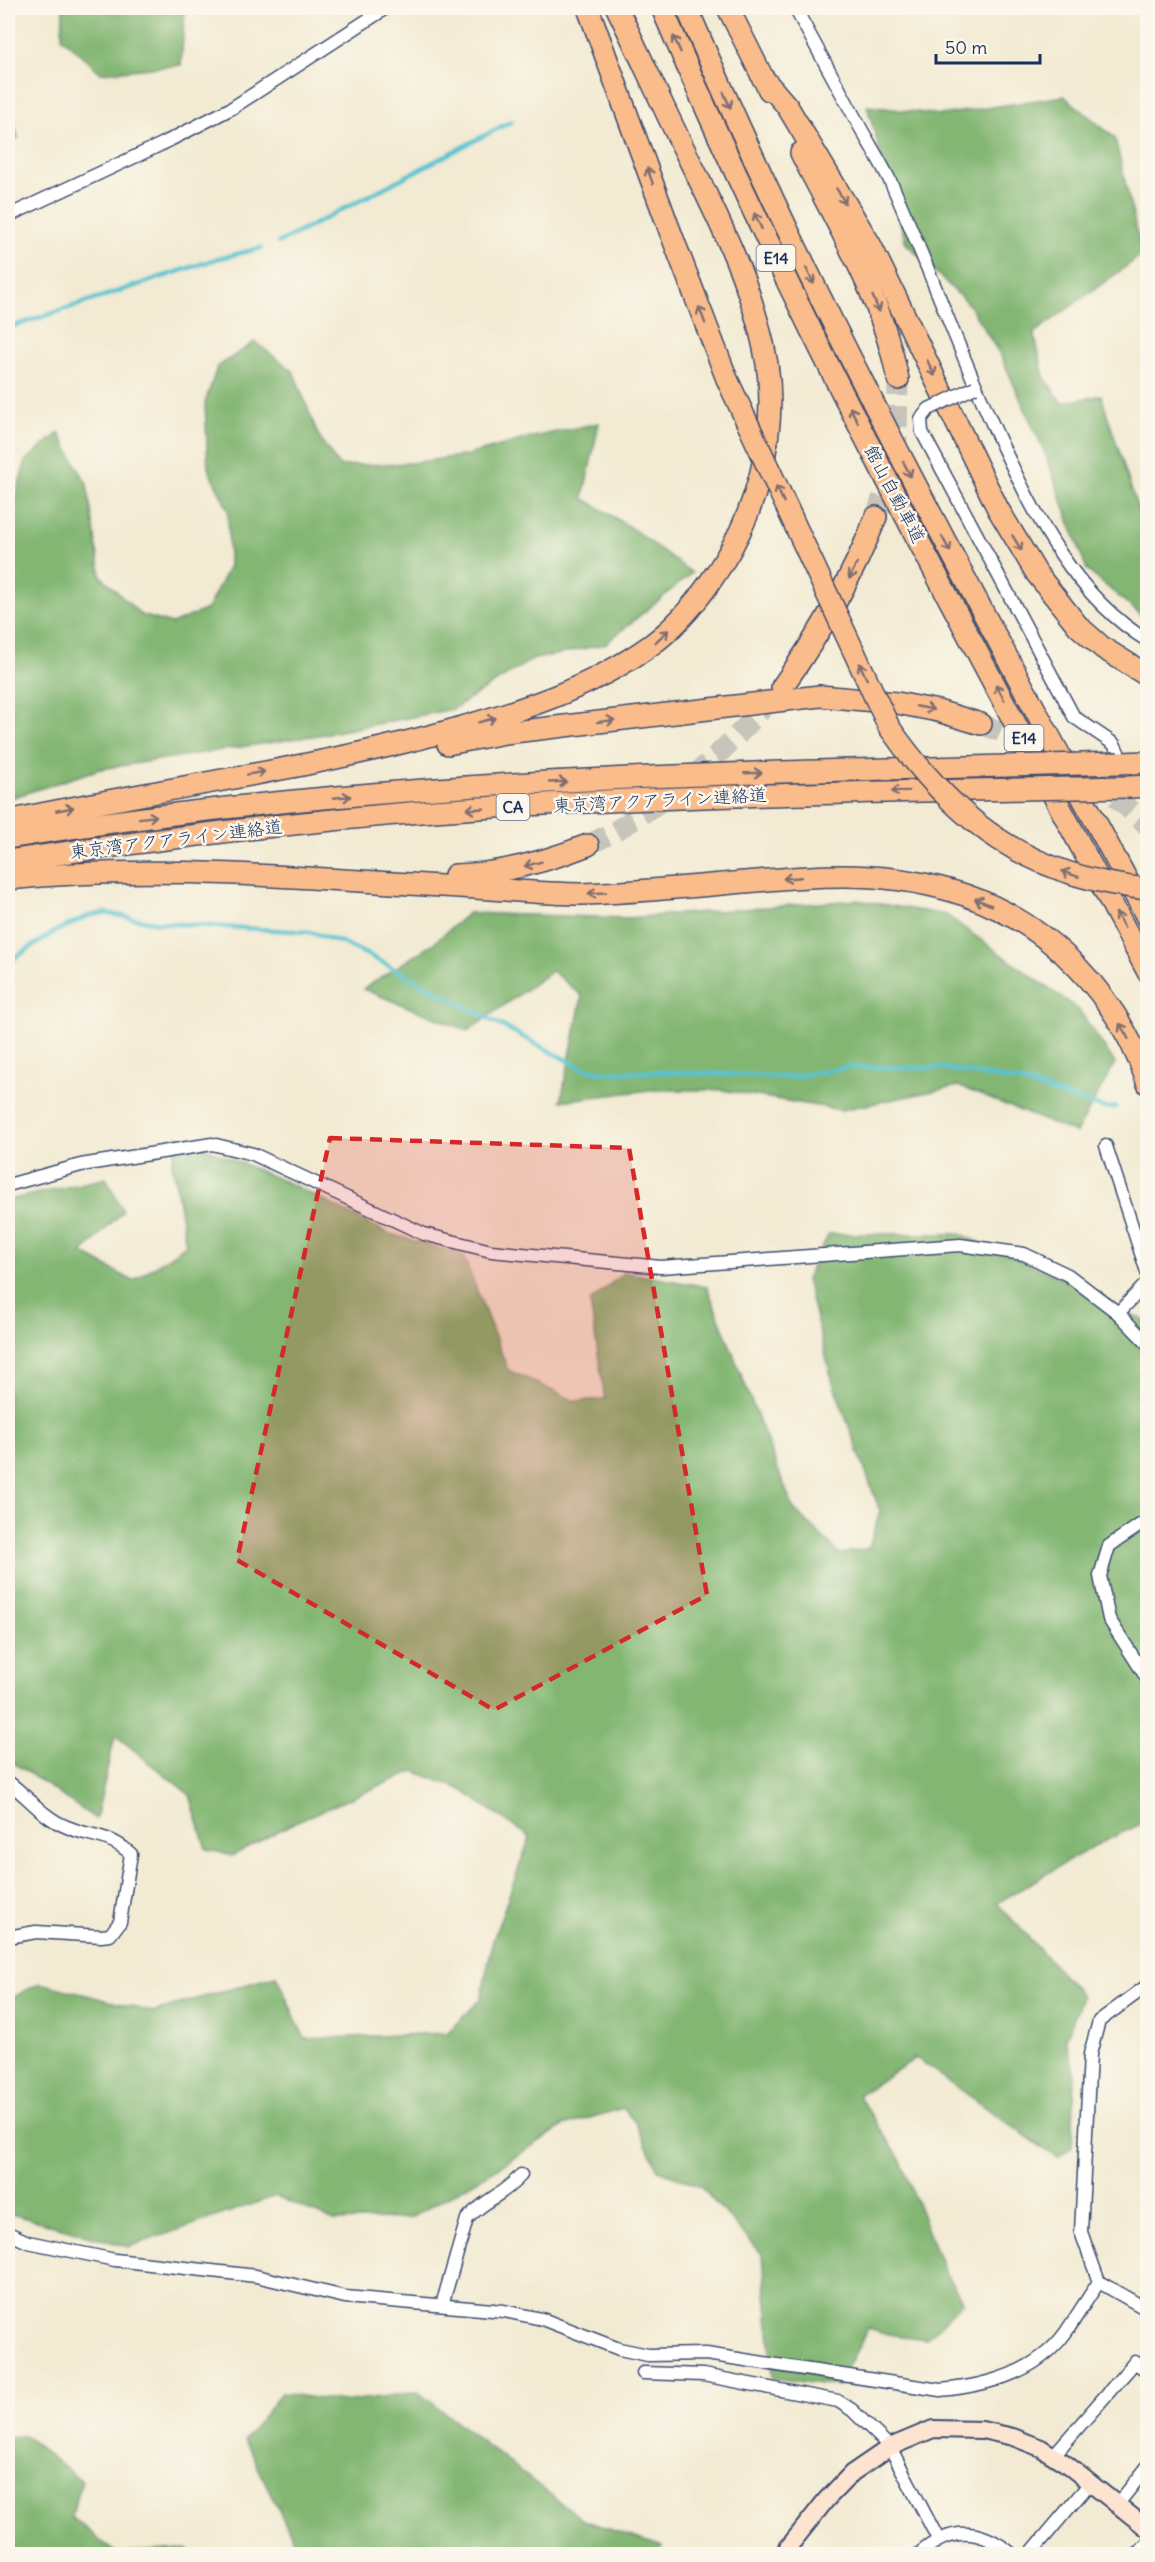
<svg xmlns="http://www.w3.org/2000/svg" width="1155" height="2562" font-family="Delius,'Klee One',sans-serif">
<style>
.forest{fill:#82b672;stroke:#4e7268;stroke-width:1.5}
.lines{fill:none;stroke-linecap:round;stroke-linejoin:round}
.stream{stroke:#57c3d1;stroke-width:4.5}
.highway-tunnel{stroke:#c7c5bb;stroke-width:21;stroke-dasharray:21 10;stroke-linecap:butt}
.street-casing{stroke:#3b4b6f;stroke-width:15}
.secondary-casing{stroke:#3b4b6f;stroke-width:20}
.highway-casing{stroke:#3b4b6f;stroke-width:24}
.street{stroke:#fff;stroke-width:12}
.secondary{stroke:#fde4d1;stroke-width:16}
.highway{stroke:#fabc8b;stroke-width:21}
.street-bridge-casing{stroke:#3b4b6f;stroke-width:15;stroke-linecap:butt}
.highway-bridge-casing{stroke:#3b4b6f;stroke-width:24;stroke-linecap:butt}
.street-bridge{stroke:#fff;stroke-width:12}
.highway-bridge{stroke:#fabc8b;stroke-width:21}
.oneway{stroke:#7f6e72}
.marked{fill:#d62828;fill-opacity:0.2;stroke:#d62828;stroke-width:4.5;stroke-dasharray:12 8;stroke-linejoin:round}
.labels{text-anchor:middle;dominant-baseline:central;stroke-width:5;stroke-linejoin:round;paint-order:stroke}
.shield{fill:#fbf7ec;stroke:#5e6b89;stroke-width:1.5}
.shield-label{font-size:16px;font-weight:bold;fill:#1b2f5e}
.street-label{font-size:18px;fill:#1b2f5e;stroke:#fbf7ec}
</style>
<rect width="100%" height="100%" fill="#fbf7ec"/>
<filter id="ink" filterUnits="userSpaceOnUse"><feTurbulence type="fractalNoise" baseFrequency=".0167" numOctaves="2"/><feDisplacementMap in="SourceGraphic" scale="12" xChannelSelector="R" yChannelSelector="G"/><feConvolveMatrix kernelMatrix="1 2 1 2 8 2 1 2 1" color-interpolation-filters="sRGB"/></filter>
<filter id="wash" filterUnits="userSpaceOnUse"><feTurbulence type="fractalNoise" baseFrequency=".008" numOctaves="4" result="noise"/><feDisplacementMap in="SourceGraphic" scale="24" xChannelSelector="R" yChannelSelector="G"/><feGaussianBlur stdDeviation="1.35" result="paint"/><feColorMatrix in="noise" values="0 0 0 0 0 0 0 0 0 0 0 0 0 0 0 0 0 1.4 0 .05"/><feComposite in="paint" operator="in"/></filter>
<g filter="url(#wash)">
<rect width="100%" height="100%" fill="#f2ead2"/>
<!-- forest -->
<g class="forest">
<polygon points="63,8 190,8 185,10 181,65 101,73 62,38"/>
<polygon points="1064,96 1115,138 1142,255 1034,333 1044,377 1062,403 1101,395 1139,513 1147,515 1147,620 1087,570 1044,451 1001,356 969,305 906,243 867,106 941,115"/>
<polygon points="8,100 18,138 8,143"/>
<polygon points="255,342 293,371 319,437 339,466 412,463 468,455 524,439 599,423 583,498 630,527 692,573 605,644 531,660 453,709 325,734 100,769 8,799 8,522 26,460 59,433 87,484 101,576 141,615 172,624 207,609 229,566 228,510 208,468 205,403 217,367"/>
<polygon points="857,900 946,915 1079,1010 1115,1063 1076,1133 958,1086 841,1110 722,1090 650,1090 561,1101 582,996 552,971 468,1031 363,989 434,943 468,913 628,918"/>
<polygon points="177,1136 295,1186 387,1233 463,1255 508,1370 575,1401 605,1399 590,1302 624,1272 707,1287 793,1508 840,1554 869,1548 880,1511 832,1380 806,1279 829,1234 961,1234 1074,1284 1147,1322 1147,1821 1092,1847 997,1903 1082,1996 1066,2039 1075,2076 1072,2147 1057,2158 916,2058 858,2095 900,2159 943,2269 963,2302 926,2339 879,2333 868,2328 838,2386 773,2378 763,2255 699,2185 658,2170 635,2122 623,2108 563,2126 493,2171 410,2218 334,2221 276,2196 129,2247 8,2213 8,2000 40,1983 152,2012 276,1976 305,2039 447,2033 481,1999 493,1940 530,1837 460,1789 414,1771 295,1822 232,1856 206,1849 190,1795 115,1735 96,1819 8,1759 8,1200 106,1178 123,1211 82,1253 133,1281 186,1245 172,1162"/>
<polygon points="418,2392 583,2520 662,2547 654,2554 300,2554 245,2440 281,2393 343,2402"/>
<polygon points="25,2436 82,2481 71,2517 117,2553 188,2549 189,2554 8,2554 8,2437"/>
</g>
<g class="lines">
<!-- stream -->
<g class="stream">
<polyline points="812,11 826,8"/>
<polyline points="278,243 512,121"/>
<polyline points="8,328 216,259 261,248"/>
<polyline points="8,962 56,931 88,916 105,913 159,923 310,932 343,943 368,955 582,1068 603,1072 668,1072 792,1077 848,1067 943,1068 1021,1082 1105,1108 1116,1107"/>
</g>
</g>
</g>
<g filter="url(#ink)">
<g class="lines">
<!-- highway-tunnel -->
<g class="highway-tunnel">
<polyline points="876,517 892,468 897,440 898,379"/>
<polyline points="981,724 1062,756 1097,780 1148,826"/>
<path d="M 588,845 C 661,810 725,753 777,692"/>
</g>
<defs>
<g id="street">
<path d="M 795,8 C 816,47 838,87 860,127 C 871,147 884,167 893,187 C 931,272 962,359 1001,443 C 1036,517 1075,597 1148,641"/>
<polyline points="8,216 162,144 232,108 386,8"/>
<polyline points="929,409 921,419 922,432 1074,717 1114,744 1118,752"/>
<polyline points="1106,1146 1148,1275"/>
<polyline points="8,1185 81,1165 212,1144 253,1154 424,1234 491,1251 661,1267 960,1245 1024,1254 1068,1275 1118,1313 1148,1344"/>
<polyline points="1118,1313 1148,1282"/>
<polyline points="1148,1523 1140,1525 1109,1546 1100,1576 1109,1619 1148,1680"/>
<path d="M 8,1782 C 28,1796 43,1818 67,1827 C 93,1838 108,1833 131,1854 L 120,1922 L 110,1935 L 101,1936 L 36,1932 L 8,1937"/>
<polyline points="1148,1985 1099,2021 1090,2054 1081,2232 1099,2282 1148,2310"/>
<path d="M 8,2233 L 28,2242 L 115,2260 L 256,2276 L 345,2297 L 504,2311 L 542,2319 L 619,2349 L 648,2355 L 706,2354 L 940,2390 C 987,2386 1037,2373 1066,2332 C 1077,2316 1087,2299 1099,2282"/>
<path d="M 442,2305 L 467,2219 C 482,2201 504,2195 521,2175"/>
<polyline points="643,2373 703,2375 838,2401 852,2410 890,2447 938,2539"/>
<polyline points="1053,2456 1135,2362 1148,2372"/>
<polyline points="1117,2505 1148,2466"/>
<path d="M 919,2554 C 951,2526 980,2528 1012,2554"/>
<polyline points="1030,2554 1090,2483"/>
<polyline points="1138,2554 1148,2543"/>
</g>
<polyline id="secondary" points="783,2554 826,2500 852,2473 890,2447 933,2429 982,2430 1013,2437 1041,2448 1065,2463 1148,2529"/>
<g id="highway">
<polyline points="588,8 670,231"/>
<path d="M 662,8 C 803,339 979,654 1148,972"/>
<path d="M 687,8 C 820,321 987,619 1148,919"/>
<polyline points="728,8 769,90"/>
<polyline points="762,77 787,106 871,246 998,509 1037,574 1078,626 1103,648 1148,676"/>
<path d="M 801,153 C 839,229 881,294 898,379"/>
<path d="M 782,687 C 820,634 852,578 876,517"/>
<polyline points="448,744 505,733 820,696 897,703 938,711 981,724"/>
<polyline points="1118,763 1148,762"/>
<polyline points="1130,787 1148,786"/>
<path d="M 8,821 C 154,789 303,771 448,731 C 519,711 590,689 651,645 C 691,616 730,559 748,513 C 766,467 775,413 767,364 C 754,285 714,210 679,139 C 658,96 638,51 617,8"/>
<path d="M 8,838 C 337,783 672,774 1006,766"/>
<path d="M 8,861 C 149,840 291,822 434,811 C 630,797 826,793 1022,789"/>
<path d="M 455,875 C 502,874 545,862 588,845"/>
<path d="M 8,879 C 158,863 309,879 459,887 C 500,889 542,894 583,894 C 637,892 691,887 744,882 C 824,875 887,869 965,895 C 1052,925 1119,997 1148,1084"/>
</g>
</defs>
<!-- street casing -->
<use href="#street" class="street-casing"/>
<!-- secondary casing -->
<use href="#secondary" class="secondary-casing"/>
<!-- highway casing -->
<use href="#highway" class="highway-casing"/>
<!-- street -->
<use href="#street" class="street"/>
<!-- secondary -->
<use href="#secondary" class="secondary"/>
<!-- highway -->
<use href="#highway" class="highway"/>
<defs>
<polyline id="street-bridge" points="929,409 975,387"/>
<g id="highway-bridge">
<path d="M 670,231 L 727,379 L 889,727 C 956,823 1029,877 1148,889"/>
<polyline points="1006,766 1118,763"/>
<polyline points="1022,789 1130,787"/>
</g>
</defs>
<!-- street-bridge casing -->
<use href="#street-bridge" class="street-bridge-casing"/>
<!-- highway-bridge casing -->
<use href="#highway-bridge" class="highway-bridge-casing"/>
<!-- street-bridge -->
<use href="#street-bridge" class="street-bridge"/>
<!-- highway-bridge -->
<use href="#highway-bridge" class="highway-bridge"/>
</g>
<!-- one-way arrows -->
<defs><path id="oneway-shaft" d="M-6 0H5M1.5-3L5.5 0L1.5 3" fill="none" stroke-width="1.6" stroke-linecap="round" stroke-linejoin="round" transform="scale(1.5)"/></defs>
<g class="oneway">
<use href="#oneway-shaft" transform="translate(677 44) rotate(-114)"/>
<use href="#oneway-shaft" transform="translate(727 100) rotate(66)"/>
<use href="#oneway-shaft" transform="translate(650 176) rotate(-110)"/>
<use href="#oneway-shaft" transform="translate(841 196) rotate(59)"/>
<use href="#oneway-shaft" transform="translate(758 221) rotate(-115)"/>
<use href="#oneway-shaft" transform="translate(810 276) rotate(64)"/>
<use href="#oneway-shaft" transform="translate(876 304) rotate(67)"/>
<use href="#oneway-shaft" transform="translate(702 315) rotate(-111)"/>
<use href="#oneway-shaft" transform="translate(931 368) rotate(64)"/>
<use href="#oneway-shaft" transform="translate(854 415) rotate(-117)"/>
<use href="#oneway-shaft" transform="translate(907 469) rotate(63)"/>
<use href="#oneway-shaft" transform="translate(780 494) rotate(-115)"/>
<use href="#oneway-shaft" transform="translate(1017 543) rotate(59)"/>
<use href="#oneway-shaft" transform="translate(946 544) rotate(62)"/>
<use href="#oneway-shaft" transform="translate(853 571) rotate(116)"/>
<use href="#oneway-shaft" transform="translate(662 636) rotate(-43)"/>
<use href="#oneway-shaft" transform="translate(863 671) rotate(-115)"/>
<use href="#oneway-shaft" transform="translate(1000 692) rotate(-118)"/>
<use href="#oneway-shaft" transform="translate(925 708) rotate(11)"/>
<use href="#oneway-shaft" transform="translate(487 720) rotate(-15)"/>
<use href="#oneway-shaft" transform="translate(606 721) rotate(-7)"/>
<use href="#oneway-shaft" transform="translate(256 773) rotate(-10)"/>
<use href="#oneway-shaft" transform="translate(753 773) rotate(-2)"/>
<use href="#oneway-shaft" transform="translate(558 782) rotate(-3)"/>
<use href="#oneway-shaft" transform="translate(900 791) rotate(179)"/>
<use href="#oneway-shaft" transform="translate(342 797) rotate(-5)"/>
<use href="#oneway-shaft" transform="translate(65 809) rotate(-11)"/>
<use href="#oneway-shaft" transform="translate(475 809) rotate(177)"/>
<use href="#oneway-shaft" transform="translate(148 817) rotate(-7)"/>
<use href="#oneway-shaft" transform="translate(533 864) rotate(165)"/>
<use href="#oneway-shaft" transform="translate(1070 874) rotate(-161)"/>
<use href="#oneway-shaft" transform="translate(792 878) rotate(175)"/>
<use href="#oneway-shaft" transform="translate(597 893) rotate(177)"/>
<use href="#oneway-shaft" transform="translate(983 902) rotate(-158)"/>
<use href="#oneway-shaft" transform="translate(1120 920) rotate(-118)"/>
<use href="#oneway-shaft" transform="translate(1124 1031) rotate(-120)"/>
</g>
</g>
<!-- marked area -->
<path class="marked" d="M 330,1138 L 629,1148 L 707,1595 L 494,1710 L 237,1560 Z"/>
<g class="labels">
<!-- shield labels -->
<g class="shield">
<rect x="756.5" y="245" width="39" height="26" rx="4.5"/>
<rect x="1004.5" y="725" width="39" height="26" rx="4.5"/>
<rect x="496.5" y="794" width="33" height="26" rx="4.5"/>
</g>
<g class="shield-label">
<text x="776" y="258">E14</text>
<text x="1024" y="738">E14</text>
<text x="513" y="807">CA</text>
</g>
<!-- street labels -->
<g class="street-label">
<text transform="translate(895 494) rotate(62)">館山自動車道</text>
<text transform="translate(660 800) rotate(-3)">東京湾アクアライン連絡道</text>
<text transform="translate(176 839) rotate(-7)">東京湾アクアライン連絡道</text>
</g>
</g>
<!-- margin -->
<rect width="1155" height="2562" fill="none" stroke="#fbf7ec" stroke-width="30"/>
<!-- scale -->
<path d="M936 54v9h104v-9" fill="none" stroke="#1b2f5e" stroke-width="3"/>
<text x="945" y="54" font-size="18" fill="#1b2f5e" stroke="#fbf7ec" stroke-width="4.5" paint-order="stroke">50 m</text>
</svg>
